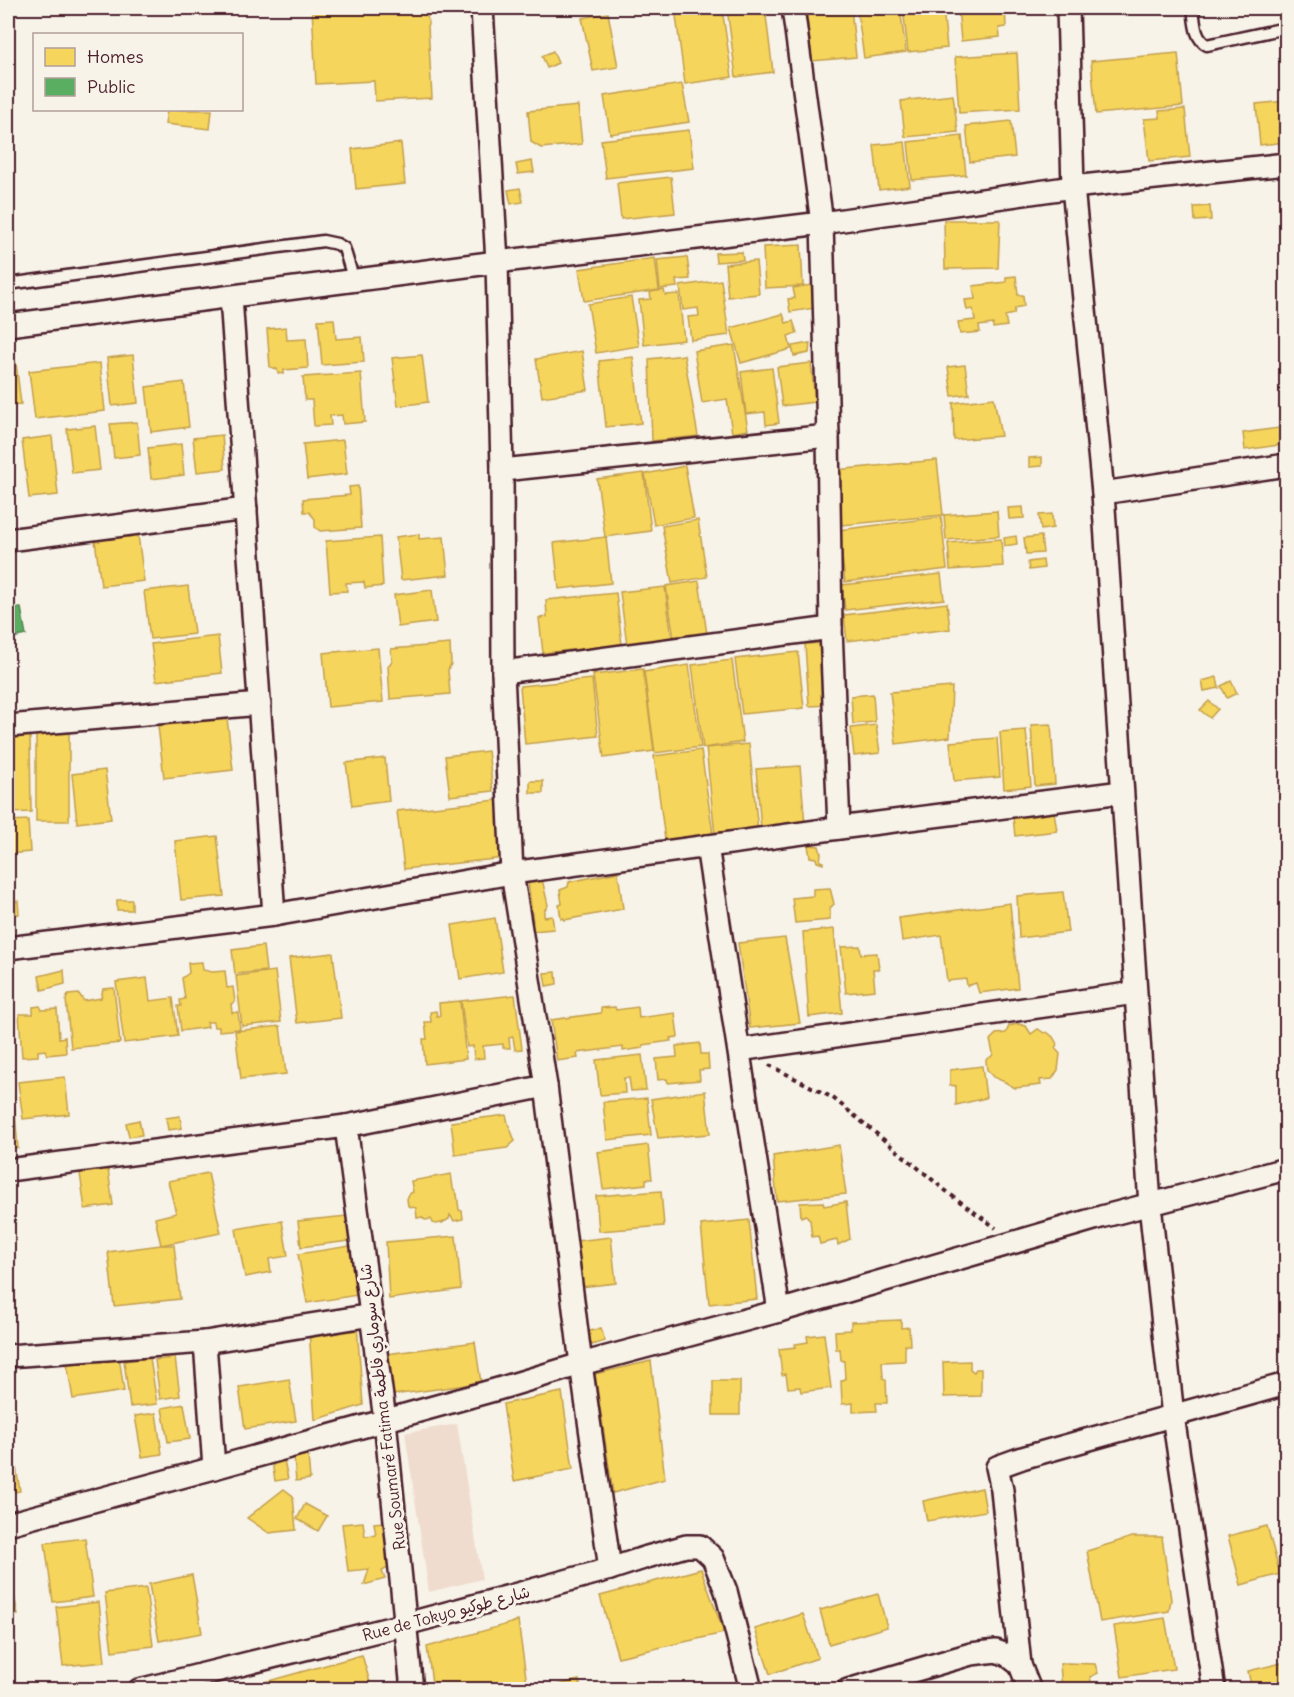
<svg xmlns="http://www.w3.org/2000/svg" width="1294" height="1697" font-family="Delius,'Playpen Sans Arabic',sans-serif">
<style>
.built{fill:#efdcce}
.homes{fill:#f6d55c;stroke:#c29e4d;stroke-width:1.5}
.public{fill:#5aae61;stroke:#558351;stroke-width:1.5}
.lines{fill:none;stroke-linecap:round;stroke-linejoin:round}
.lane-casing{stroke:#4a1f2b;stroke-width:15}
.street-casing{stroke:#4a1f2b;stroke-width:26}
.path{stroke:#4a1f2b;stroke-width:4;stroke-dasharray:4.5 4.5;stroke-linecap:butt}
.lane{stroke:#f7f3e8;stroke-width:10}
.street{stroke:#f7f3e8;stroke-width:21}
.labels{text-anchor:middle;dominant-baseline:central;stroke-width:6;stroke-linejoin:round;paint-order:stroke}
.street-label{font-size:16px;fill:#4a1f2b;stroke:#f7f3e8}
</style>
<rect width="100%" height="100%" fill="#f7f3e8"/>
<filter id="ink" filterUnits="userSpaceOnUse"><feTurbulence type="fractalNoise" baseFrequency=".0167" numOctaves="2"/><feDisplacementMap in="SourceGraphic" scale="12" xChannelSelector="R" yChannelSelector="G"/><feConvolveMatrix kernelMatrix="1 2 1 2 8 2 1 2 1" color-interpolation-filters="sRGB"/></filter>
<g filter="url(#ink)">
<!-- built -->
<polygon class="built" points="457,1424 482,1579 429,1592 405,1433"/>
<!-- homes -->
<g class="homes">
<polygon points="312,8 427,8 432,98 375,101 374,81 316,84"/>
<polygon points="675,8 722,8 732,77 685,84"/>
<polygon points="727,8 765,8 773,72 736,77"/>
<polygon points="806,8 851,8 856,57 812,61"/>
<polygon points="857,8 900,8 906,52 864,58"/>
<polygon points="903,8 943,8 947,48 908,52"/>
<polygon points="958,8 1005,8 1006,27 999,28 1000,37 961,41"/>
<polygon points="608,13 618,67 593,71 582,18"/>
<polygon points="553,51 558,63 547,68 542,56"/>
<polygon points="1017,53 1020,109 959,113 955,57"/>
<polygon points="1178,53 1183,106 1096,114 1091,61"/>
<polygon points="682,84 689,122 610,134 604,96"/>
<polygon points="953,95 958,132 905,137 901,101"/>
<polygon points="1286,101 1286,142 1260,145 1256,104"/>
<polygon points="578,106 582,144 541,148 531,142 528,111"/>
<polygon points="1185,109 1190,157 1149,161 1144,119 1160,118 1159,111"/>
<polygon points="167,110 212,110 210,129 165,124"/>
<polygon points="1011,121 1015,157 970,162 966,126"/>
<polygon points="689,130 694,168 606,178 601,140"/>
<polygon points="962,136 966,175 912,180 908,142"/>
<polygon points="905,142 910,186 879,190 874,145"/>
<polygon points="401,143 405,184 356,189 352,149"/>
<polygon points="532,161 534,172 518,174 516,164"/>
<polygon points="671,177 675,213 621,219 617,183"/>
<polygon points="520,188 523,202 511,204 508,190"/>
<polygon points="1210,206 1211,220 1195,221 1194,207"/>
<polygon points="944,220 1000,220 998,268 945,269"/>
<polygon points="801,245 803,286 765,288 763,247"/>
<polygon points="742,252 743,260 716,262 715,253"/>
<polygon points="687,257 690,279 676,280 677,287 660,289 657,260"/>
<polygon points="655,258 659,290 584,301 579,269"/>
<polygon points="756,261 759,294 728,297 725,264"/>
<polygon points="1016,276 1018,295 1023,295 1024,306 1015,308 1014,314 1005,316 1007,326 993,328 993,324 979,326 980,332 960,334 958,322 975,320 973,309 967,310 965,300 975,299 973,286 1006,282 1006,277"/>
<polygon points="721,280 729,335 691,340 688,317 699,316 698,308 683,310 680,286"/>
<polygon points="811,285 815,308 790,312 788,299 795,298 793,288"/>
<polygon points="664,290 665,295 679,294 684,340 644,345 639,300 651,299 650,292"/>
<polygon points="631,297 639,346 596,353 588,304"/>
<polygon points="783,314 786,323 793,321 797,333 788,336 791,349 741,363 731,328"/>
<polygon points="334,319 336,339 362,337 364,362 322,365 318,320"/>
<polygon points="286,327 287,340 306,339 308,368 284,370 284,374 278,373 277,369 270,367 267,329"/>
<polygon points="810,343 809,353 794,356 792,346"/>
<polygon points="734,345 748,430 732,433 727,399 702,403 694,351"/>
<polygon points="582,351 588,390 542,397 536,359"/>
<polygon points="133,355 138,403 112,406 107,358"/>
<polygon points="422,355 428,402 398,406 392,358"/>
<polygon points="684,355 698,436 652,441 649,359"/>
<polygon points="633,357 641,423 606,427 599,361"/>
<polygon points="16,363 21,404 8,406 8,364"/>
<polygon points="100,363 105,411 35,419 29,371"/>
<polygon points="811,363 815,402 782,406 777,367"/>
<polygon points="965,365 969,394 952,396 948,367"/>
<polygon points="772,368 779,423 766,425 765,412 746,414 741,372"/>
<polygon points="361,373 365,422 343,424 342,415 330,416 331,425 314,426 312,400 305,400 303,377"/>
<polygon points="184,382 189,427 151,432 146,387"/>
<polygon points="994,398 1001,436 954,440 953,403"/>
<polygon points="8,414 10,414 15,456 8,457"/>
<polygon points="137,422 140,455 114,458 110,424"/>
<polygon points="95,426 100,470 72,473 67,429"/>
<polygon points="1286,427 1286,444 1245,450 1243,433"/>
<polygon points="222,435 225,469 197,472 193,438"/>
<polygon points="52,436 58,495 29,498 22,440"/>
<polygon points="343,440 347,474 307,479 303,444"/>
<polygon points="181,444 184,475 151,479 148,448"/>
<polygon points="1042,457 1042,466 1029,467 1029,458"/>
<polygon points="937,460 943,515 842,525 836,470"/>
<polygon points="685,466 694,518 654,525 645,474"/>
<polygon points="644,473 651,531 605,537 597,479"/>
<polygon points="358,486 361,528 320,531 315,527 315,519 309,512 304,512 303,499 350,495 349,487"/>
<polygon points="1023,507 1024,518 1009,519 1008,508"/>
<polygon points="997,511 999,536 946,540 944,515"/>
<polygon points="1052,514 1053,528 1041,530 1039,515"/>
<polygon points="941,517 947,569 845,582 839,530"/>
<polygon points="698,520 707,577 672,583 662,526"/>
<polygon points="419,534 419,539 444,537 448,575 401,580 396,537"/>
<polygon points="138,535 144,581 101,586 95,540"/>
<polygon points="1016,536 1017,544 1005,546 1004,538"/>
<polygon points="1041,536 1043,553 1026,554 1024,538"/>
<polygon points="380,537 383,586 365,588 364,582 346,583 347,591 330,592 326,541"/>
<polygon points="606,537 611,583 559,589 554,543"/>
<polygon points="1001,539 1003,566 950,570 948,543"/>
<polygon points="1043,560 1044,568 1029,570 1028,562"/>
<polygon points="941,574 944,599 845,610 842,585"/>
<polygon points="699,581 707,634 674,639 666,586"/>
<polygon points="188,586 194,634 150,639 144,591"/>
<polygon points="665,587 672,639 627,645 620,592"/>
<polygon points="432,590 436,622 398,627 394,595"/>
<polygon points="616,593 622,645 543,653 539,618 547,617 546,600"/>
<polygon points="947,603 950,629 847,641 844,615"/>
<polygon points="218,636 222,673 156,681 151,644"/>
<polygon points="826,643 830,705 809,706 805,644"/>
<polygon points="450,644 451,664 448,670 450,694 390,699 388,666 392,661 391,649"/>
<polygon points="378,648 383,702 328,707 323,653"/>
<polygon points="798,652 804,708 742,714 735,659"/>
<polygon points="732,660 743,742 703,748 692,665"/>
<polygon points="689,665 701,747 655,753 644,672"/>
<polygon points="643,669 654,751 604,758 593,675"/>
<polygon points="1217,677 1219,688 1204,691 1202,681"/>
<polygon points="592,679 598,736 525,744 520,686"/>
<polygon points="1231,681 1237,693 1227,698 1221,686"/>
<polygon points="952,687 950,737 896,744 890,692"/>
<polygon points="873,694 875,722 853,724 851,696"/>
<polygon points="1209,701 1218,709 1210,718 1200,710"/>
<polygon points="227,718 233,770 164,778 158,726"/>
<polygon points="1051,724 1055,784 1035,786 1031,725"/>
<polygon points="876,725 880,753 854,756 851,728"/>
<polygon points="1026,730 1031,786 1004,789 1000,732"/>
<rect x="36" y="733" width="33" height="88"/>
<polygon points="30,736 31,812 8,813 8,737"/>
<polygon points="997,738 1000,777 954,781 950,742"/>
<polygon points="749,744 758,831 715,835 706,748"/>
<polygon points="701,750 713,834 665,840 654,756"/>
<polygon points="488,751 493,791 450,796 445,756"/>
<polygon points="385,758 389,801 352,806 346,763"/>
<polygon points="800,766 805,825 761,829 756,769"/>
<polygon points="105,770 111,819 77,823 72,774"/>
<rect x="530" y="781" width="13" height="12"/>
<polygon points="497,800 504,858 404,869 397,811"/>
<polygon points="1054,812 1057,831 1015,836 1013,817"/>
<polygon points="28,820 30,852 9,854 8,821"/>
<polygon points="217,836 224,896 181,900 175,841"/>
<polygon points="808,845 819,846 821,854 820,861 823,862 823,864 817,862 816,858 810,857"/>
<polygon points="618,872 623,909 564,920 564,918 561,919 559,905 562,904 560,890 568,887 569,882"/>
<polygon points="542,879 548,905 544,911 544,917 552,916 554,929 532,931 531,924 533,922 528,881"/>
<polygon points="830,888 834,904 830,908 830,920 795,923 792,898 813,896 813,889"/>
<polygon points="1063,892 1068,932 1019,938 1017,896"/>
<rect x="117" y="900" width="15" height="10"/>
<polygon points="18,901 19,914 8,915 8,902"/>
<polygon points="1010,903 1018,988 979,993 976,983 967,986 966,979 947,981 941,935 902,941 899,918"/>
<polygon points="495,918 503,972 460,979 452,925"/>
<polygon points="834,929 842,1013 809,1017 803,932"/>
<polygon points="785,938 800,1023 750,1028 738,943"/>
<polygon points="263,946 266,971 235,974 232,950"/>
<polygon points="860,946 861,954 877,953 879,969 873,969 875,990 846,993 841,947"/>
<polygon points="333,953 341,1018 297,1023 289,958"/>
<polygon points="202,962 203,970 212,972 225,971 227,988 233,987 235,1002 231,1004 232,1013 238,1012 240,1029 219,1031 219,1027 214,1027 213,1022 207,1022 208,1027 181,1031 178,1006 181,1006 180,1000 185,999 182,978 189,973 188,963"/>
<polygon points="64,970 65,984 42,990 39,976"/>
<polygon points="275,971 281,1022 242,1026 236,976"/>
<polygon points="556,972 557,984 546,986 544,973"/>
<polygon points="147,978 150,1001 173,998 178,1036 124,1043 116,982"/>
<polygon points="114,988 120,1043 71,1048 66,1000 68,995 79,994 84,1001 101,998 103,989"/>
<polygon points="515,995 522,1049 515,1050 513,1037 509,1038 510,1048 503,1048 503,1044 483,1046 484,1058 474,1059 473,1046 467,1047 461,1001"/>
<polygon points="460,1001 466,1059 425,1064 423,1039 427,1039 425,1022 431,1022 430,1012 436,1011 437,1016 440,1016 439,1003"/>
<polygon points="40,1006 42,1010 57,1009 59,1038 65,1037 66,1053 47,1055 45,1050 38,1051 38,1056 22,1057 19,1014 33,1014 33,1007"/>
<polygon points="615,1007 616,1010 638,1007 639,1018 675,1013 678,1037 670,1038 671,1041 643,1045 643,1048 623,1051 623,1047 577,1053 578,1058 557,1061 551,1020 601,1013 601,1008"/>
<polygon points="1018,1024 1026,1026 1031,1034 1038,1029 1044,1033 1047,1032 1053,1037 1057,1044 1055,1048 1060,1054 1058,1070 1052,1079 1040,1080 1041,1085 1015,1088 1005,1082 993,1077 987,1070 986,1060 992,1056 993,1053 990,1040 996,1034 1006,1033 1009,1026"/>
<polygon points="280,1026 286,1074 241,1079 235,1031"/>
<polygon points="700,1043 701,1054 708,1054 709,1069 699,1070 700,1080 668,1083 667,1079 658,1080 656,1059 677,1057 676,1046"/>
<polygon points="642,1055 646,1090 631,1091 629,1078 624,1078 625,1093 600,1095 596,1060"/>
<polygon points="982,1066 986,1098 956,1105 956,1086 950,1085 950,1070"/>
<polygon points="65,1077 69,1114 23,1119 18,1082"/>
<polygon points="8,1090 13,1090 18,1148 8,1145"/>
<polygon points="705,1091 710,1134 658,1138 651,1099"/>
<polygon points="647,1098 651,1135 607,1140 603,1102"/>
<polygon points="506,1115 508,1123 515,1141 507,1148 455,1155 451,1122"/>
<polygon points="180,1116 182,1128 168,1130 166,1118"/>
<polygon points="139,1120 142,1135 129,1137 126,1123"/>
<polygon points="648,1145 652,1179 646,1179 646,1184 603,1189 598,1152"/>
<polygon points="839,1145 846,1194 777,1201 773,1156"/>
<polygon points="107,1162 113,1205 85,1209 79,1166"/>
<polygon points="208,1173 221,1233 161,1245 155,1218 176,1213 168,1181"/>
<polygon points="451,1174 453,1188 457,1194 459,1210 462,1211 463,1219 454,1221 450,1215 449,1219 442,1223 435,1224 433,1223 431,1219 425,1220 422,1217 417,1218 416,1208 408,1206 407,1199 409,1194 413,1192 411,1181"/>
<polygon points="661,1191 664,1226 599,1231 596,1196"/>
<polygon points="823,1202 824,1206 846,1202 850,1239 838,1245 837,1240 820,1244 818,1236 812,1237 810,1220 806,1215 801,1217 800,1203"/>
<polygon points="347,1216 349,1241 301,1247 298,1221"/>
<polygon points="749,1220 757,1299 709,1304 701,1225"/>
<polygon points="282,1221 288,1256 269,1259 271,1272 245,1277 236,1229"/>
<polygon points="456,1236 461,1289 389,1299 386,1242"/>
<polygon points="611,1237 616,1283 581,1287 576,1241"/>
<polygon points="161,1245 174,1245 180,1299 114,1306 108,1252"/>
<polygon points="350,1246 358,1295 307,1303 298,1254"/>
<polygon points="901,1320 901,1328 909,1327 910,1345 905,1345 905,1361 882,1362 883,1378 886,1380 887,1403 876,1403 877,1411 853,1412 853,1403 842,1404 841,1381 845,1379 844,1361 841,1360 840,1349 836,1349 835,1331 851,1330 851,1322"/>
<polygon points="357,1326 363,1405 315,1420 309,1329"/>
<polygon points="601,1328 605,1341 592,1345 587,1332"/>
<polygon points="824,1334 831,1388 801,1392 800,1387 788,1388 786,1374 782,1375 779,1349 796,1347 795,1344 808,1342 807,1336"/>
<polygon points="475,1342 481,1383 393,1395 387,1354"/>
<polygon points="119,1356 124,1391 73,1399 67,1364"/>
<polygon points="150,1358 157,1404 130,1407 124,1361"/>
<polygon points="175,1358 180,1396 160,1399 155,1360"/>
<polygon points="651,1361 665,1479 613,1493 595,1374"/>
<polygon points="970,1361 970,1369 974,1372 976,1369 981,1369 981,1396 944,1397 943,1362"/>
<polygon points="289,1379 296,1421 245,1429 239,1387"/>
<rect x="713" y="1381" width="27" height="34"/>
<polygon points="562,1392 573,1469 514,1481 503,1404"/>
<polygon points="184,1404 190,1439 168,1442 162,1408"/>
<polygon points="11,1409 14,1436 8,1437 8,1410"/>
<polygon points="156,1413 162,1454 142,1457 135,1416"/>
<polygon points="8,1443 12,1443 20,1491 8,1493"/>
<polygon points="308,1455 310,1479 296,1481 294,1457"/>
<polygon points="284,1460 288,1479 275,1481 272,1462"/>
<polygon points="982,1488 986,1511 927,1521 923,1501"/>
<polygon points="284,1489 293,1496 296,1530 269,1533 247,1518"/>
<polygon points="305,1504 327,1516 318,1531 297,1519"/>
<polygon points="363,1522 365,1536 376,1535 374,1523 384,1522 390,1567 382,1571 385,1579 364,1585 369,1569 348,1571 342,1524"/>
<polygon points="1267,1526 1280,1574 1241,1585 1228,1536"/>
<polygon points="1132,1537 1162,1537 1171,1600 1169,1611 1100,1622 1087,1551"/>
<polygon points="85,1538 93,1597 53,1602 45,1543"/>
<polygon points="8,1566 18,1615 8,1617"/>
<polygon points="701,1569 724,1633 618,1657 600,1596"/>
<polygon points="192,1575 202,1633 159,1641 149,1584"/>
<polygon points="146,1588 153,1646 112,1651 105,1593"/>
<polygon points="878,1594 887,1627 829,1644 820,1610"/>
<polygon points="99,1602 105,1662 63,1666 56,1607"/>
<polygon points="803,1614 818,1658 770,1674 755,1629"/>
<polygon points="1165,1618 1174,1669 1122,1677 1114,1626"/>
<polygon points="518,1621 527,1684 509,1690 433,1690 427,1647"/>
<polygon points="362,1655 371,1686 360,1690 236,1690"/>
<polygon points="1286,1662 1286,1690 1252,1690 1248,1671"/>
<polygon points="1067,1663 1095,1664 1098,1673 1090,1677 1093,1690 1062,1690 1060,1664"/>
<polygon points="579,1680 581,1690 535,1690"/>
</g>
<!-- public -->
<polygon class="public" points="21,608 26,635 8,639 8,609"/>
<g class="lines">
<defs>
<g id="lane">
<path d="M 1193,8 C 1195,21 1194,38 1207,45 L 1286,28"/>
<polyline points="8,284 323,241 337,244 344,248 354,281"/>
</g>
<g id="street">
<polyline points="482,8 497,262 502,470 503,672 512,873 546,1086 581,1364 610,1569"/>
<polyline points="793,8 822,223 828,436 831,628 839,828"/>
<polyline points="1068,8 1073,187 1103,493 1150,1205 1173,1416 1214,1690"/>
<polyline points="231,297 274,915"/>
<polyline points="8,325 497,262 822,223 1073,187 1286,164"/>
<polyline points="502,470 828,436"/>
<polyline points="1103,493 1286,465"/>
<polyline points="8,540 246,509"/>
<polyline points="503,672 831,628"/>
<polyline points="8,726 260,704"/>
<polyline points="707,846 779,1311"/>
<polyline points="8,948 274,915 512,873 839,828 1122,792"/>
<polyline points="739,1050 1135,993"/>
<polyline points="346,1126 385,1420 412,1690"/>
<polyline points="8,1170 346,1126 546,1086"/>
<polyline points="205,1342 214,1468"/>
<polyline points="8,1356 205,1342 372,1315"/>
<polyline points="8,1524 214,1468 498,1389 581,1364 779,1311 1101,1217 1286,1169"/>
<polyline points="1020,1665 1002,1490 997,1467 1022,1458 1286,1384"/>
<polyline points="139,1690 406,1624 610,1569 647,1557 686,1546 700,1546 713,1558 726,1591 751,1690"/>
<polyline points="848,1690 971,1654 996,1651 1007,1655 1020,1665 1030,1690"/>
</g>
</defs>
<!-- lane casing -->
<use href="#lane" class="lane-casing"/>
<!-- street casing -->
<use href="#street" class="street-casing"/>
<!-- path -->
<polyline class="path" points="769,1065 833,1098 951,1195 996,1228"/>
<!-- lane -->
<use href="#lane" class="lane"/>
<!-- street -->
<use href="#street" class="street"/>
</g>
</g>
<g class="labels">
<!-- street labels -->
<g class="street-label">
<text transform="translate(382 1407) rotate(-97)">Rue Soumaré Fatima شارع سوماري فاطمة</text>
<text transform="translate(446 1613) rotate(-15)">Rue de Tokyo شارع طوكيو</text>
</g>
</g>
<!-- margin -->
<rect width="1294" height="1697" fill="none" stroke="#f7f3e8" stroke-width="30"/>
<rect x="15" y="15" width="1264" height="1667" fill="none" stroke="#4a1f2b" stroke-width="2" filter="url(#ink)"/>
<!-- legend -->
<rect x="33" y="33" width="210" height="78" fill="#f7f3e8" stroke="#b29e9c" stroke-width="1.5"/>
<rect x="45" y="48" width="30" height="18" fill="#f6d55c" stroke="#b29e9c" stroke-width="1.5"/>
<text x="87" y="63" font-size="18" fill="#4a1f2b">Homes</text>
<rect x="45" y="78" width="30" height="18" fill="#5aae61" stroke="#b29e9c" stroke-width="1.5"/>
<text x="87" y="93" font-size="18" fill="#4a1f2b">Public</text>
</svg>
